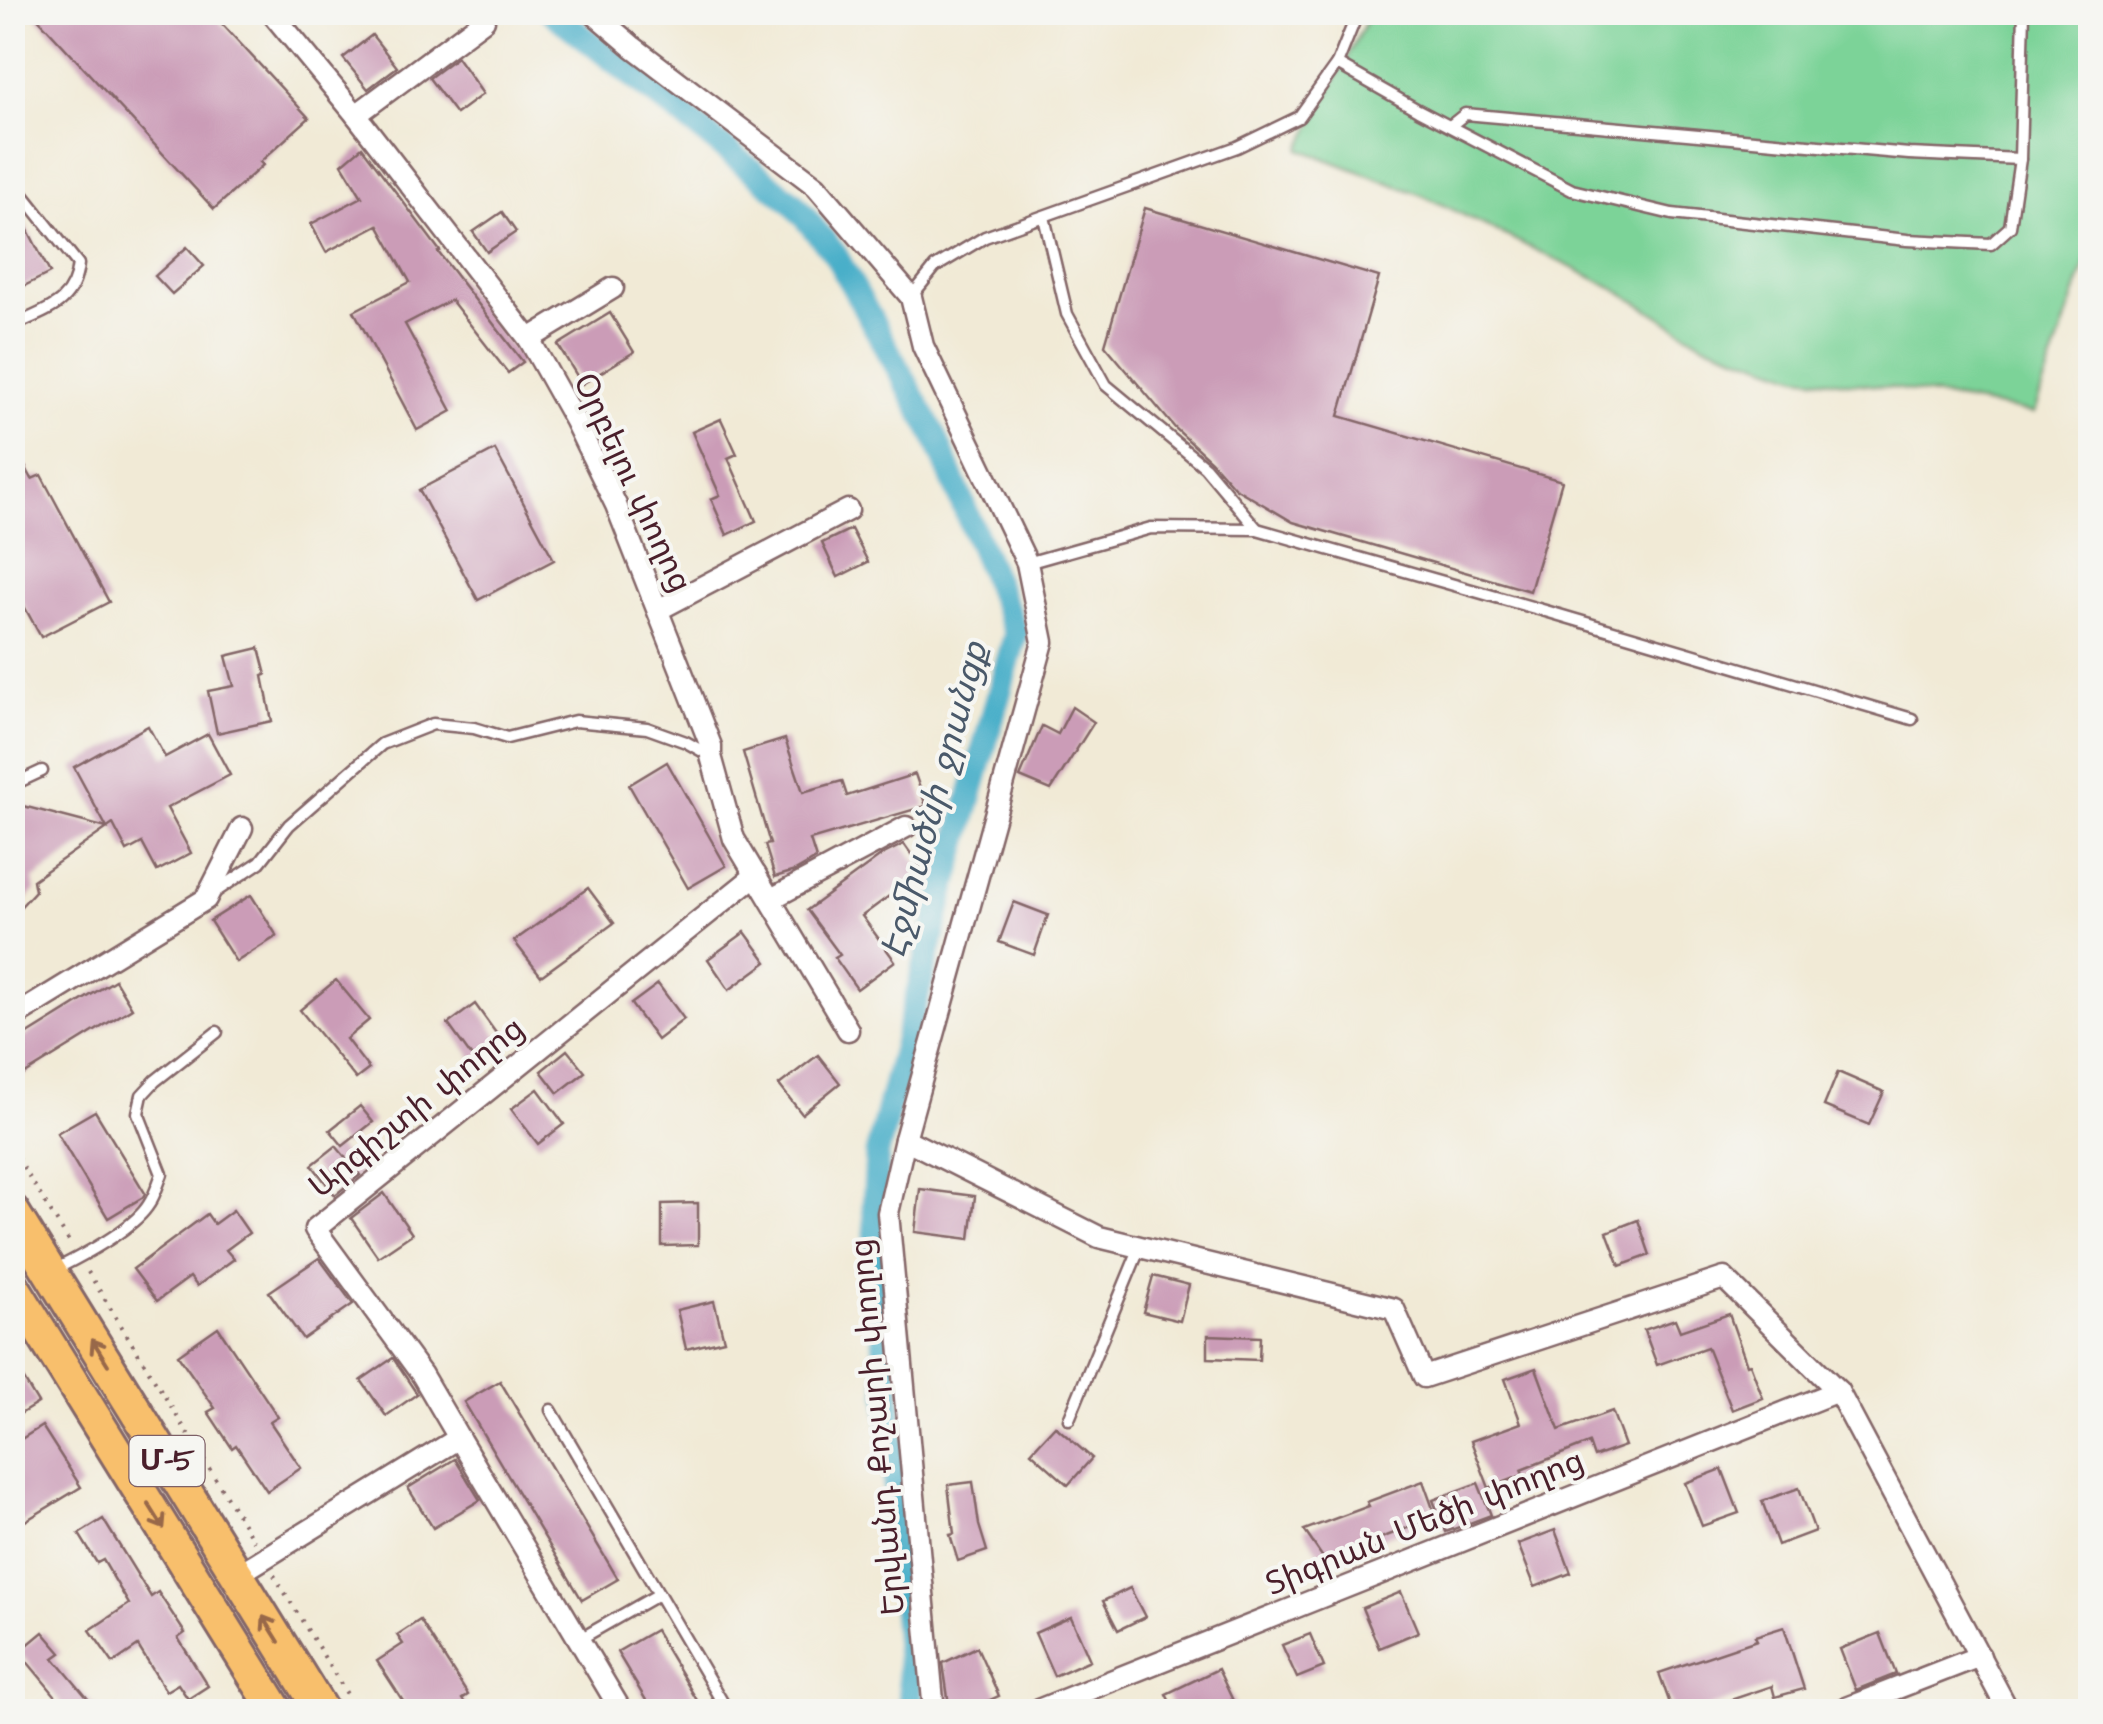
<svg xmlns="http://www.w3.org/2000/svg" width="2103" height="1724" font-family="'Architects Daughter','Noto Sans Armenian',sans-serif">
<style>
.green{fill:#7cd398;stroke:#637962;stroke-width:2.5}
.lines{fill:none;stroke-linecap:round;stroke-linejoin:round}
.canal{stroke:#4aafc9;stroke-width:25}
.building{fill:#cb9cb7}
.service-casing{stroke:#846667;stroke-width:15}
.minor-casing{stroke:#846667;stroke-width:25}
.trunk-casing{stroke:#846667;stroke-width:38}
.path{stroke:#846667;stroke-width:4;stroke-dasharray:2.5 8;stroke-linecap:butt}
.service{stroke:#fff;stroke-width:10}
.minor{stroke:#fff;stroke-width:20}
.trunk{stroke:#f8bf6c;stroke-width:32}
.oneway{stroke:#986748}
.labels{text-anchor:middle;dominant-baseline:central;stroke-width:8;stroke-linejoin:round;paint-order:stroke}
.shield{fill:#f6f6f2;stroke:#7e6067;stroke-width:2.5}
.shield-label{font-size:30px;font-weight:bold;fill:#4a1f2b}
.street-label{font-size:32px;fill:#4a1f2b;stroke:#f6f6f2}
.water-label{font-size:35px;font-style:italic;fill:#4a596a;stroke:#f6f6f2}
</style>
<rect width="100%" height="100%" fill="#f6f6f2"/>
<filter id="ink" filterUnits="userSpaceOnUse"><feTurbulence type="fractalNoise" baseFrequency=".01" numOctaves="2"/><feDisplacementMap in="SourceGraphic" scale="20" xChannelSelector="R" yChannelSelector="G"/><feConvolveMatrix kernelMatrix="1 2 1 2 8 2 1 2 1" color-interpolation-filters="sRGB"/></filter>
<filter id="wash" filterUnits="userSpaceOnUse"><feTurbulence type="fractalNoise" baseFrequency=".0048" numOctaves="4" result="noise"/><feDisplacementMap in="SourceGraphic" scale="40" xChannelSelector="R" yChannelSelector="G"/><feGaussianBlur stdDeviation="2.25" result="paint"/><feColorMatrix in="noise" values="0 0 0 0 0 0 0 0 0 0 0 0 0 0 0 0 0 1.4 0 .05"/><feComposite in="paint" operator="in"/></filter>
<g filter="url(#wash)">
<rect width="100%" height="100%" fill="#f1ead6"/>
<!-- green -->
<polygon class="green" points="1370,13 2090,13 2090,250 2034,413 1894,388 1798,376 1703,343 1614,288 1424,196 1300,149"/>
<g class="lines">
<!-- canal -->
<polyline class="canal" points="552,12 792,202 835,254 934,434 1016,633 943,894 877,1154 874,1207 912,1712"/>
</g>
<g id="blocks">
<!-- building -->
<g class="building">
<polygon points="32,12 211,12 309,118 260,162 263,165 214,209"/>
<polygon points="372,35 397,67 368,89 343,58"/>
<polygon points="457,57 483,94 456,114 429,78"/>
<polygon points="362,147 440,251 438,252 523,362 508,373 451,300 405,324 452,411 417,430 354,311 410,282 378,225 326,252 311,224 362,197 342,164"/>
<polygon points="12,199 50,273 12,292"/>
<polygon points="1145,208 1379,277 1339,416 1562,481 1530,591 1293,522 1235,488 1211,461 1175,428 1105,345"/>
<polygon points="502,212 516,232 487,252 473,232"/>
<polygon points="187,247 204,266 172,294 155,276"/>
<polygon points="610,313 634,352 582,384 558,345"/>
<polygon points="721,419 737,454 728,458 756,521 727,535 711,499 720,495 692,432"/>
<polygon points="12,442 32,479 41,475 109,602 41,637 12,584"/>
<polygon points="495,450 554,560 478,600 419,490"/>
<polygon points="851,529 868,562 838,577 822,543"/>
<polygon points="259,648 266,675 263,676 272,721 217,733 208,691 234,686 226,656"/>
<polygon points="1072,707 1094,722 1051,790 1020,777 1042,726 1058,734"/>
<polygon points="148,726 165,757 208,734 230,775 167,808 191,853 157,871 142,843 127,851 113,824 33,880 35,891 12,916 12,803 107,828 74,767"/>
<polygon points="785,739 803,792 842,781 847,796 915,774 926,806 810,840 816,859 795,871 775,877 765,845 770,844 743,752"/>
<polygon points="667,762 726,866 688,888 629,785"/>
<polygon points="904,844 923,871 862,916 895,961 857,989 835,958 840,955 807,910 882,855"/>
<polygon points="588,888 614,923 541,976 514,941"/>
<polygon points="251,895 277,936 236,962 210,921"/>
<polygon points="1014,902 1048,915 1034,955 999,942"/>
<polygon points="745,932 767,962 729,990 708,959"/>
<polygon points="115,980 132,1008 12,1082 12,1044"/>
<polygon points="336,980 369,1020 346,1039 369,1069 356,1079 300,1010"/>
<polygon points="658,984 684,1019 657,1040 631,1004"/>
<polygon points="475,1004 501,1040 474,1060 448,1024"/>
<polygon points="567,1050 585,1072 558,1093 541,1071"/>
<polygon points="818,1055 840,1083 802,1114 779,1085"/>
<polygon points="1838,1072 1884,1092 1869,1125 1824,1106"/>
<polygon points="538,1089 564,1124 538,1144 511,1109"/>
<polygon points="360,1106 373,1122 343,1146 330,1130"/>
<polygon points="95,1111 145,1193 143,1197 108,1218 57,1133"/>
<polygon points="336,1146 360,1175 335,1195 312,1165"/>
<polygon points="920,1189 975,1196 970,1239 915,1232"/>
<polygon points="384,1193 412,1234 378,1257 351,1218"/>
<polygon points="698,1203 698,1245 662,1246 662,1204"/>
<polygon points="233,1210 249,1233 226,1250 234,1259 197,1286 190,1277 157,1301 133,1269 207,1214 214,1224"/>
<polygon points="1638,1220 1650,1255 1620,1266 1607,1232"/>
<polygon points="319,1258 353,1304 303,1339 269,1292"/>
<polygon points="1153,1276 1189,1285 1180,1321 1143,1312"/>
<polygon points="714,1301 724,1340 686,1349 677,1310"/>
<polygon points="1729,1314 1747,1365 1750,1364 1763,1398 1732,1410 1707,1347 1657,1365 1644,1330 1675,1319 1680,1331"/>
<polygon points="218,1327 278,1417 270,1422 301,1468 267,1491 236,1445 232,1448 208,1412 215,1408 178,1355"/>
<polygon points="1208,1335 1260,1337 1259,1360 1208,1358"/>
<polygon points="393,1358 417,1394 386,1416 361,1380"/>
<polygon points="12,1360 38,1403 12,1419"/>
<polygon points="1536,1368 1559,1430 1612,1411 1625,1446 1594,1457 1589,1443 1521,1470 1523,1475 1489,1488 1471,1441 1521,1423 1505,1379"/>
<polygon points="500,1381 618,1579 582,1600 464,1402"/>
<polygon points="42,1426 81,1487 12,1529 12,1445"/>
<polygon points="1055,1426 1092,1458 1068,1485 1031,1452"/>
<polygon points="455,1459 480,1500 433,1528 408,1488"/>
<polygon points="1722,1469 1739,1513 1702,1526 1685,1483"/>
<polygon points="1423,1481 1436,1517 1376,1540 1378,1546 1328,1565 1304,1530 1369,1506 1367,1502"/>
<polygon points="973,1482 979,1525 987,1551 958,1561 950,1535 954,1534 948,1485"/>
<polygon points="1478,1483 1491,1515 1446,1532 1433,1500"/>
<polygon points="1799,1488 1815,1531 1778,1545 1762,1501"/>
<polygon points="103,1519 151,1597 158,1592 185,1633 178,1638 208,1686 188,1699 178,1684 166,1691 138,1646 113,1663 90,1630 129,1604 103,1560 97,1563 79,1534"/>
<polygon points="1555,1530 1571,1573 1535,1587 1518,1544"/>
<polygon points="1130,1588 1145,1617 1118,1630 1103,1601"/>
<polygon points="1401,1592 1418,1632 1379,1648 1362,1608"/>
<polygon points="1071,1617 1090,1660 1054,1676 1035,1633"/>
<polygon points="420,1620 468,1695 462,1699 471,1712 410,1712 377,1661 403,1644 397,1635"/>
<polygon points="1784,1627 1804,1689 1775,1697 1772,1686 1695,1712 1673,1712 1659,1673 1757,1640 1755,1636"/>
<polygon points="655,1630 704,1712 653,1712 617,1652"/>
<polygon points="43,1632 61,1653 54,1658 99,1712 69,1712 19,1652"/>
<polygon points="1880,1633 1896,1674 1856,1690 1840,1649"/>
<polygon points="1310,1634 1324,1667 1297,1678 1282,1645"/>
<polygon points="977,1647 999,1696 964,1712 950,1712 943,1663"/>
<polygon points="1218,1669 1235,1705 1221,1712 1175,1712 1166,1694"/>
</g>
</g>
</g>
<g filter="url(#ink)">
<use href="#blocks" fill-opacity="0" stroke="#846667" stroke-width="2.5"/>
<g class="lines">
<defs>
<g id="service">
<polyline points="1337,64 1418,110 1572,190 1672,214 1907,240 1991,244 2010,227 2020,159 2024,12"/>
<polyline points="1450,126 1465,114 1909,154 2020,159"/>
<path d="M 12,181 L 78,264 C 74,305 46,310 12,326"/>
<polyline points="1044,217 1067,314 1106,385 1205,467 1257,529"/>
<polyline points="911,297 935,267 985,237 1237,147 1299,117 1337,64 1358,12"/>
<polyline points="1027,563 1151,528 1257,529 1549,612 1912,719"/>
<polyline points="12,785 42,771"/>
<polyline points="215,892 260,862 289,825 382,744 433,724 474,728 507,738 575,721 647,728 686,742 711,756"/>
<path d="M 56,1269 C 82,1256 134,1229 149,1204 C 155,1195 158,1184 162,1174 L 138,1113 L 142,1095 L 155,1081 L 217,1032"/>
<polyline points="551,1410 728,1712"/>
<polyline points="1069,1419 1140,1247"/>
<polyline points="580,1639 659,1594"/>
</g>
<g id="minor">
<polyline points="271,12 356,115 529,339 575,421 616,505 711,746 711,756 734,839 848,1030"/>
<polyline points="592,12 633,47 816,186 911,297 923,346 1027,563 1043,642 905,1139 888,1213 934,1712"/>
<polyline points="356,115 484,20"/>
<polyline points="529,339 613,288"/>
<polyline points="658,610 848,510"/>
<polyline points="771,899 906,827"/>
<polyline points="12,1018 206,899 242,828"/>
<polyline points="905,1139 1099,1237 1394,1309 1424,1377 1724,1278 1838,1391 2009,1712"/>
<polyline points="459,1438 422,1375 315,1229 756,875"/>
<polyline points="237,1575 459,1438 622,1712"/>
<polyline points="1033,1712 1838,1391"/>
<polyline points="1836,1712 1980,1656"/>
</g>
<g id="trunk">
<polyline points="12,1211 322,1712"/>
<polyline points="12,1285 277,1712"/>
</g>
</defs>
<!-- service casing -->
<use href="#service" class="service-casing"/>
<!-- minor casing -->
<use href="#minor" class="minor-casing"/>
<!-- trunk casing -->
<use href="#trunk" class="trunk-casing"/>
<!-- path -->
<g class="path">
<polyline points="12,1149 70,1243"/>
<polyline points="88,1272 254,1541"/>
<polyline points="274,1575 358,1712"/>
</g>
<!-- service -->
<use href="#service" class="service"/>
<!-- minor -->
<use href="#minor" class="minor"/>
<!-- trunk -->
<use href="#trunk" class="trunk"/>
</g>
<!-- one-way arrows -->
<defs><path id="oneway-shaft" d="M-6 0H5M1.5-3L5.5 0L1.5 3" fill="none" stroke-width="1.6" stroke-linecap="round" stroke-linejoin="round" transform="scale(2.5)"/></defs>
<g class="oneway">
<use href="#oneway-shaft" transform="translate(100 1352) rotate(-122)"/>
<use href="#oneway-shaft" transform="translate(156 1516) rotate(58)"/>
<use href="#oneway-shaft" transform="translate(271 1629) rotate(-122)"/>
</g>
</g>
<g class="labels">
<!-- shield labels -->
<rect class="shield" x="129.5" y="1436" width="75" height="50" rx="8"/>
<g class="shield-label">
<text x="167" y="1461">Մ-5</text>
</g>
<!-- street labels -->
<g class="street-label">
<text transform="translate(632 483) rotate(65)">Օրբելու փողոց</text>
<text transform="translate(417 1108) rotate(-39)">Արգիշտի փողոց</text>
<text transform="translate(878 1427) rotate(-95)">Երվանդ Քոչարի փողոց</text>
<text transform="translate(1425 1523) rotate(-22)">Տիգրան Մեծի փողոց</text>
</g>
<!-- water labels -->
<g class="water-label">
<text transform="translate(935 800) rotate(-75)">Էջմիածնի ջրանցք</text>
</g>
</g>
<!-- margin -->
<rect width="2103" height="1724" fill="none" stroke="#f6f6f2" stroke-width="50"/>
</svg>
